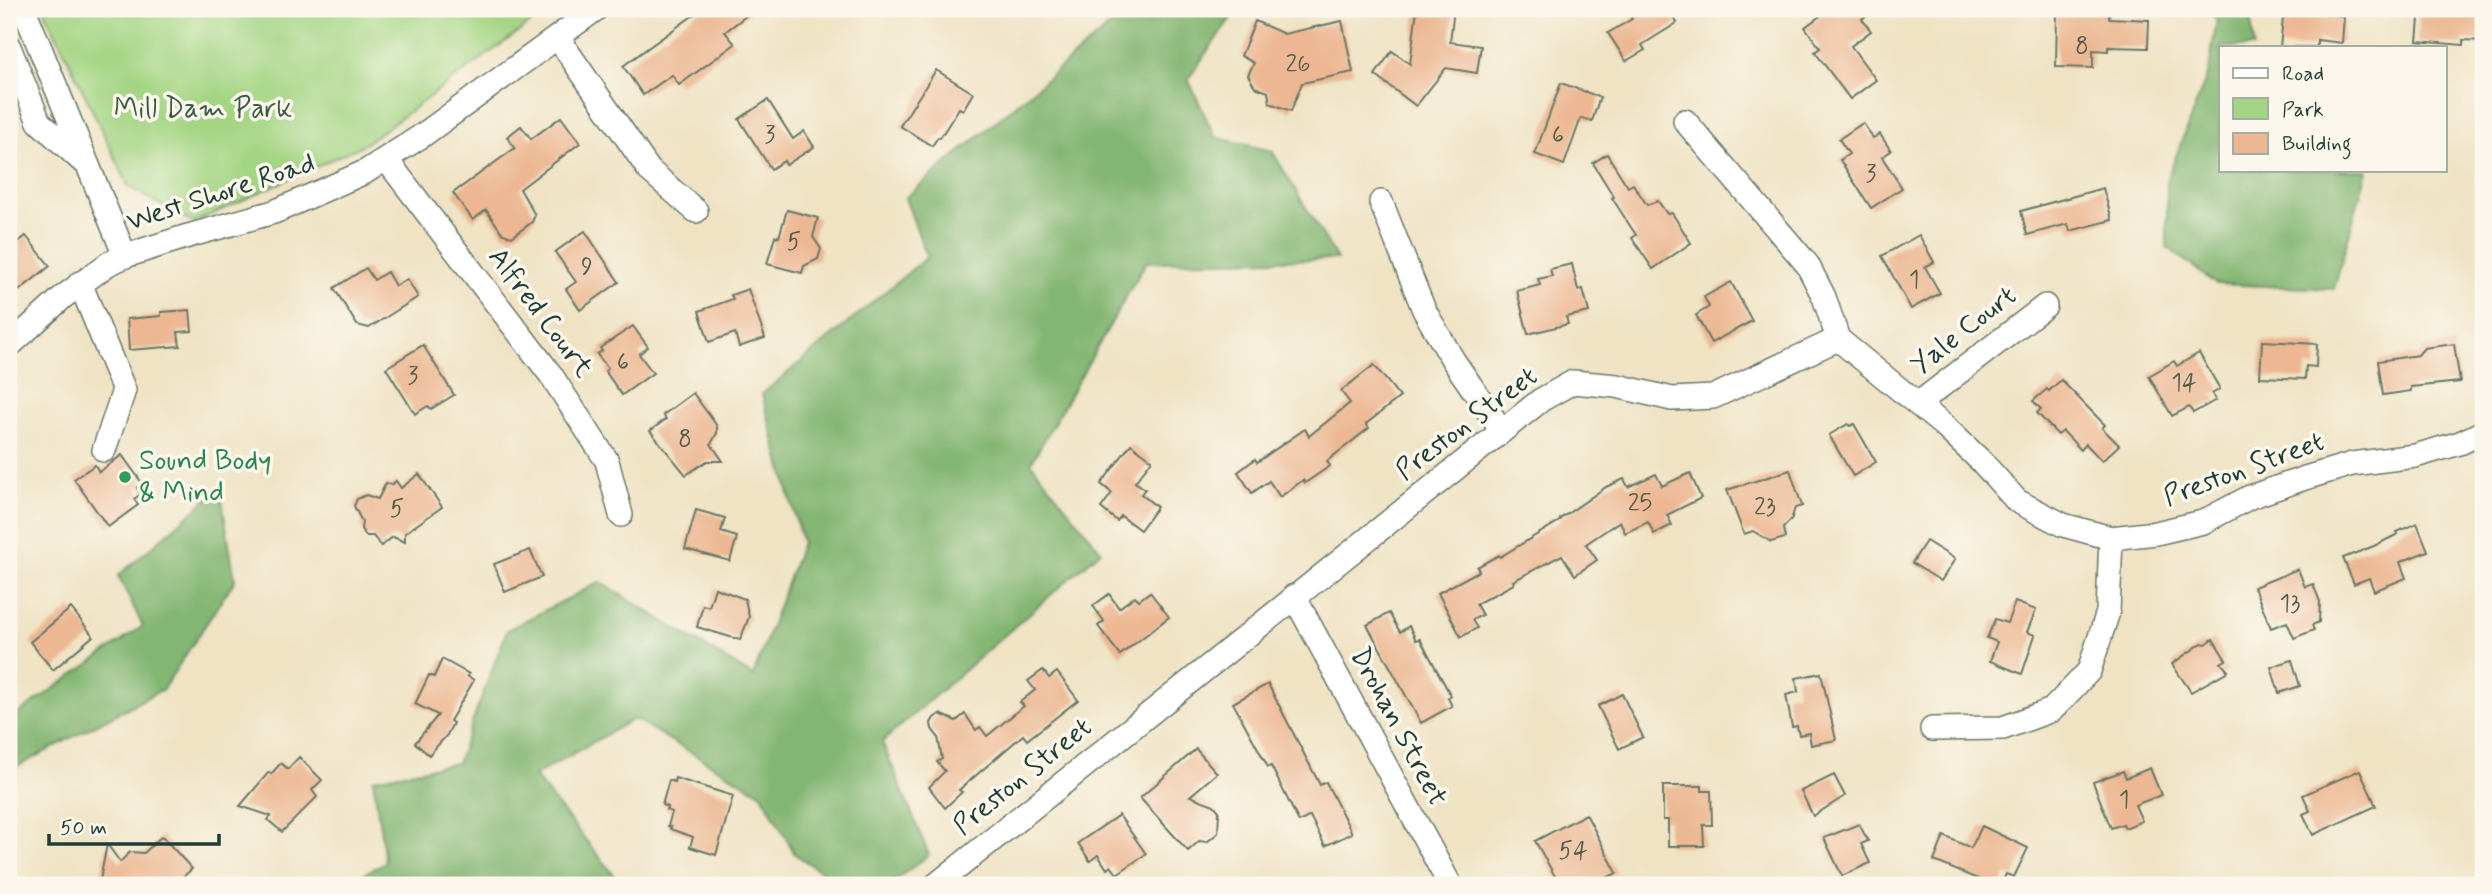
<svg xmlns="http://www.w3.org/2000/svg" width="2492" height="894" font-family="Mynerve,sans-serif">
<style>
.green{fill:#a4d584;stroke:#62895c;stroke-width:2}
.forest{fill:#83b672;stroke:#517a53;stroke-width:2}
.building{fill:#ecb792}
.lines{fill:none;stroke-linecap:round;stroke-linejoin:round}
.minor-casing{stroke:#687766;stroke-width:26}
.minor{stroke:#fff;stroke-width:23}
.leisure-dot{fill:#2e9e5b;stroke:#fbf7ec;stroke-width:2.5}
.labels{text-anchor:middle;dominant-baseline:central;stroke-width:7;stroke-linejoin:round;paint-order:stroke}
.number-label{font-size:24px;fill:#525c4c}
.park-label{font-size:28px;fill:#3a5b44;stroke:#fbf7ec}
.street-label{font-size:28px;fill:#1f3d34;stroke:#fbf7ec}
.leisure-label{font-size:28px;fill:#27864d;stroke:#fbf7ec;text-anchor:start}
</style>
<rect width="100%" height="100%" fill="#fbf7ec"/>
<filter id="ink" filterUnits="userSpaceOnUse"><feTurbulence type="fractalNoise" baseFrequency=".0143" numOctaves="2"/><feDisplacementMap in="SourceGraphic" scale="14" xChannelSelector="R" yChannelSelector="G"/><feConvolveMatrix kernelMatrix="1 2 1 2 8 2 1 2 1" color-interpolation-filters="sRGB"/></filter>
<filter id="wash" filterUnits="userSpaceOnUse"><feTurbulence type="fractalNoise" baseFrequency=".00686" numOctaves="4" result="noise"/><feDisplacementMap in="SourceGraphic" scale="28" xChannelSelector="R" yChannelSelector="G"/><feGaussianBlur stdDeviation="1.57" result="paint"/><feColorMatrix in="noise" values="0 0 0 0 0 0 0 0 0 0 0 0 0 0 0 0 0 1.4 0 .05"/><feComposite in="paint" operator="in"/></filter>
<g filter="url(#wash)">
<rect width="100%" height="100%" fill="#efe3c4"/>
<!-- green -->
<polygon class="green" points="44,9 550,9 363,145 193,223 129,187"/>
<!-- forest -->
<g class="forest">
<polygon points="1125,9 1237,9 1188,79 1215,137 1272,151 1337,259 1146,262 1031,463 1101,551 882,742 929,855 888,885 841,885 795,854 762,794 634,719 534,776 622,885 345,885 385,862 373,779 457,763 507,630 600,582 753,676 802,542 762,394 927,257 905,198 1118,19"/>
<polygon points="2202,9 2250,9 2254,47 2221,47 2221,170 2367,170 2334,289 2216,284 2167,247 2167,179 2209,71 2217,19"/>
<polygon points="220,488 235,580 163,689 9,771 9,720 143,626 118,576"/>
</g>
<g id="blocks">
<!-- building -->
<g class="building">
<polygon points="702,9 755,9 725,32 735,44 679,85 672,75 643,95 623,66"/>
<polygon points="1417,9 1454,9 1450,42 1481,46 1477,73 1446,68 1416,106 1375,75 1392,51 1410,64"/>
<polygon points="1626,9 1669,9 1677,23 1642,45 1645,50 1626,61 1608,33 1632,19"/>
<polygon points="1830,9 1875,9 1862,19 1871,31 1851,46 1876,80 1850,99 1815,52 1820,48 1805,27"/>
<polygon points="2284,9 2327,9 2327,14 2344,16 2342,43 2317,40 2317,47 2280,47"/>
<polygon points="2420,9 2483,9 2483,41 2463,40 2463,45 2417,41"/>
<polygon points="2057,12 2109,13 2109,18 2149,20 2148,48 2108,47 2108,51 2093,50 2093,68 2056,67"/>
<polygon points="1255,21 1284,34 1342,21 1353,72 1302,83 1291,111 1270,103 1268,92 1255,87 1248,75 1254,63 1241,56"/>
<polygon points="936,70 973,93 963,110 959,108 940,138 938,137 932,146 900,126"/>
<polygon points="1561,83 1600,97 1592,121 1581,118 1564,165 1535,154"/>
<polygon points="768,100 793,139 804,131 814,147 786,165 784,161 771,169 739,119"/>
<polygon points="561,117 580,143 520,189 535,215 532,222 512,237 503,234 486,210 473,220 453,193 515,148 507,137 521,126 531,139"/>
<polygon points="1863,123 1873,138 1880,134 1891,151 1882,157 1902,188 1871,208 1840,160 1849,154 1839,139"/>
<polygon points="1607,154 1628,187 1633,184 1647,205 1658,201 1667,214 1672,213 1691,243 1653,269 1632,238 1636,235 1612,198 1614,197 1593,163"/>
<polygon points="2103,188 2112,220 2070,231 2068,224 2027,235 2021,211"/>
<polygon points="787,210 818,218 813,237 821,249 818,259 804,266 802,273 767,264 775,236 779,237"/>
<polygon points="585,231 619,282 580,310 566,289 576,282 555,252"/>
<polygon points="1919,235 1934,262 1925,267 1940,293 1911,309 1882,256"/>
<polygon points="26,236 50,266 16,293 9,284 9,249"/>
<polygon points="1572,264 1578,290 1583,289 1589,312 1566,317 1568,324 1528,334 1517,291 1540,285 1538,279 1552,276 1550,269"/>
<polygon points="366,268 374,280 387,272 395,286 407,279 418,297 369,328 357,325 334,288"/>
<polygon points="1731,282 1752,321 1711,343 1696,315 1709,307 1704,297"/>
<polygon points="748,289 765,338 739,347 735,333 709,342 699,311 733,299 731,295"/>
<polygon points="190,310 192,331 178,332 180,346 129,350 127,319 161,316 161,312"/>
<polygon points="633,326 648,347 639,354 653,373 622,395 605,371 608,369 597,354 602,351 600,348"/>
<polygon points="2262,341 2317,344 2316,367 2306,366 2305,379 2260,377"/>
<polygon points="2454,344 2460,382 2411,387 2411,391 2383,395 2378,361 2418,355 2424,348"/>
<polygon points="423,345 454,395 431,409 428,406 415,414 386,368"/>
<polygon points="2199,353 2220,389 2212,394 2216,400 2193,413 2189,407 2172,416 2149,376 2174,361 2177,366"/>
<polygon points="1374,365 1400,397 1366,424 1369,428 1327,461 1330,466 1305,483 1303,480 1280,497 1269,481 1252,493 1238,472 1255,459 1257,462 1305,429 1309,436 1350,403 1341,391"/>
<polygon points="2061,380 2105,425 2102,428 2119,445 2102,461 2086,444 2081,450 2063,431 2058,435 2037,413 2041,409 2033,401 2047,389 2049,391"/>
<polygon points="693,393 717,426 717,433 711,444 723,461 707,461 686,475 650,431 666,419 663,415"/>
<polygon points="1848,424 1850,426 1854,424 1876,462 1853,476 1829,435"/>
<polygon points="1131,444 1152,460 1135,482 1145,489 1141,494 1157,507 1140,530 1121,516 1117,521 1101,508 1112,493 1101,484"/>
<polygon points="122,455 142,483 137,488 141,494 134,499 138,505 108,527 74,479 95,465 99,472"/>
<polygon points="1790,470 1802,506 1795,508 1791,520 1783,528 1785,538 1771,542 1753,531 1744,534 1727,490"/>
<polygon points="1690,473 1701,498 1667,515 1672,525 1654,534 1648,522 1625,533 1620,521 1586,544 1597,560 1575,575 1562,555 1513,581 1514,584 1476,604 1482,615 1472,620 1477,628 1461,637 1438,593 1479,571 1477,567 1499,555 1500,557 1561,520 1560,519 1606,487 1624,479 1628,487 1656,474 1662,486"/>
<polygon points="419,474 442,507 405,533 405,542 393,537 381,546 373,536 366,536 361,529 362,522 354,506 357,499 366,495 378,499 386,483 391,485 396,481 401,488"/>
<polygon points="696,510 725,518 721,532 737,537 730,561 685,549"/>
<polygon points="2417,523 2428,551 2400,562 2406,578 2374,591 2369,578 2354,584 2343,558 2374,546 2398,534 2397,532"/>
<polygon points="1926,541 1955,559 1941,581 1912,563"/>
<polygon points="530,550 542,577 505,592 494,564"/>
<polygon points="2298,569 2305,587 2313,584 2320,602 2319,622 2312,625 2314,630 2294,638 2287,622 2271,628 2254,587"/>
<polygon points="715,588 745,599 749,617 740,640 697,627 703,605 709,607"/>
<polygon points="1150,592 1169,617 1120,655 1098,626 1104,621 1093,606 1109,594 1119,608 1135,596 1139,600"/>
<polygon points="2015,602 2036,610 2027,632 2035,635 2022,674 1990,661 1997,642 1987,638 1995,619 2007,623"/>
<polygon points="71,608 93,636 53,670 30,642"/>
<polygon points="1389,613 1400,632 1409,626 1416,640 1420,639 1451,696 1448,698 1452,706 1421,723 1367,625"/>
<polygon points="2213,639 2226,660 2221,663 2228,671 2191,692 2172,664 2202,643 2206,644"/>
<polygon points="442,659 469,674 467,676 474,680 450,721 453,723 447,735 429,755 415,743 438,715 415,704 429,675 434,677"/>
<polygon points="2292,660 2300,686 2279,693 2271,667"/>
<polygon points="1043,670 1049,678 1057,672 1078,700 1027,740 1023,735 959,790 962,792 945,808 929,787 945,771 937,762 942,759 938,737 932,729 931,723 934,718 940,714 956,721 965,714 976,730 980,727 987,736 1024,706 1020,702 1035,690 1028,681"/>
<polygon points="1821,673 1836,740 1811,745 1809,733 1799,735 1797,726 1792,727 1786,695 1798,692 1796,678"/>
<polygon points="1268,684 1320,785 1326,782 1352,833 1325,846 1310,816 1299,822 1271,766 1268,767 1233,703"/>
<polygon points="1622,694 1643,737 1619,749 1598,706"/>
<polygon points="1196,749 1217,773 1190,796 1214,805 1219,811 1218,833 1207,842 1199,841 1188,851 1140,798"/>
<polygon points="299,757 322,780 312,790 317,797 282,832 268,820 271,816 240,806 269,772 271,774 281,763 288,769"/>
<polygon points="2150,768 2161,795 2135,805 2142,821 2125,828 2123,824 2111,828 2093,782 2123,771 2126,778"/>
<polygon points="2360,770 2376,806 2313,835 2303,814 2310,811 2303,795"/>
<polygon points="1834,775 1845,796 1813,816 1801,791"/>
<polygon points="675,778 733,796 716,855 690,847 693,837 670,829 671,827 668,826 672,812 666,810 668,807 662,805 669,780 674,782"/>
<polygon points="1663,786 1702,786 1702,791 1711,791 1712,825 1703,825 1704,846 1668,846 1668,820 1663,820"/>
<polygon points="1586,814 1617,873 1592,885 1560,885 1535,841"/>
<polygon points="1119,815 1146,854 1117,874 1111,866 1107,869 1098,855 1090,861 1078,843"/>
<polygon points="1859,824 1868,841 1861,844 1870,863 1842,876 1824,838"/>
<polygon points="1982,826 2028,848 2014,877 2006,874 2001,885 1992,885 1934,861 1944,836 1971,848"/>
<polygon points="162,836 192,869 174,885 99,885 107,844 120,862 130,852 144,853"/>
</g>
</g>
</g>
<g filter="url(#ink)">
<use href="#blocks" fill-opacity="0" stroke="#687766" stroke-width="2"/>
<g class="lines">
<defs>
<g id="minor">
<polyline points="24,9 125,256"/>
<polyline points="558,38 649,170 696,211"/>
<polyline points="9,47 39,122 81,160"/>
<polyline points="1685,121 1807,264 1824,297 1838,339"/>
<polyline points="386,159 551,375 607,461 621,515"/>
<polyline points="1381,202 1424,310 1453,360 1502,431"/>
<polyline points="80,283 124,390 104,450"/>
<polyline points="9,346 63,297 108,264 125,256 188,236 274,212 365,172 423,135 596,9"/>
<polyline points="1919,403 2045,306"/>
<polyline points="1294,596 1450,885"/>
<polyline points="1932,729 2003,728 2052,710 2089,671 2108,612 2111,538"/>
<polyline points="936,885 1541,400 1573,382 1617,386 1672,399 1713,397 1838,339 1943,425 1982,462 2017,501 2063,525 2111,538 2156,533 2203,522 2250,497 2305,478 2352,464 2415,456 2460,443 2483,432"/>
</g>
</defs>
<!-- minor casing -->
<use href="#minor" class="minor-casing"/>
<!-- minor -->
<use href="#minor" class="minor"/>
</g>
</g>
<!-- markers -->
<circle class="leisure-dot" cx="125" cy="477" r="7"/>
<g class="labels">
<!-- number labels -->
<g class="number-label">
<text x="2082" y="46">8</text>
<text x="1298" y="64">26</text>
<text x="770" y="135">3</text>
<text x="1558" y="135">6</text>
<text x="1871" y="174">3</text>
<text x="794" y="242">5</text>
<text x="587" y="267">9</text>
<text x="1914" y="280">1</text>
<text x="623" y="362">6</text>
<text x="413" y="376">3</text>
<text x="2184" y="383">14</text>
<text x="685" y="439">8</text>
<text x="1640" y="503">25</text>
<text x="1765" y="507">23</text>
<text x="397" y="509">5</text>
<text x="2290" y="604">13</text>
<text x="2124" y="800">1</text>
<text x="1573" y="851">54</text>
</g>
<!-- park labels -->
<g class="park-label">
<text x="203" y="109">Mill Dam Park</text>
</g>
<!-- street labels -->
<g class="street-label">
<text transform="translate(221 193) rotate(-18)">West Shore Road</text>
<text transform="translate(540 313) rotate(53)">Alfred Court</text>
<text transform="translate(1964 331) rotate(-38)">Yale Court</text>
<text transform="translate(1467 424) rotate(-37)">Preston Street</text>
<text transform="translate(2244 470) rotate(-20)">Preston Street</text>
<text transform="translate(1398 727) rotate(62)">Drohan Street</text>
<text transform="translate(1023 777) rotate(-39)">Preston Street</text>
</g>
<!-- leisure labels -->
<g class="leisure-label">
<text x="139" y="461">Sound Body<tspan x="139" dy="32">&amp; Mind</tspan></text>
</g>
</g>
<!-- margin -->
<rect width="2492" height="894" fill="none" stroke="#fbf7ec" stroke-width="35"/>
<!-- legend -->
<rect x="2219" y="46" width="228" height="126" fill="#fbf7ec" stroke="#a3ada2" stroke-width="2"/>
<rect x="2233" y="68" width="35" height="10" fill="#ffffff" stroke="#a3ada2" stroke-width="2"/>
<text x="2282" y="80" font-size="21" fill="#1f3d34">Road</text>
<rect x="2233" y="98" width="35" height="21" fill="#a4d584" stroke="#a3ada2" stroke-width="2"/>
<text x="2282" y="116" font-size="21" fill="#1f3d34">Park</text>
<rect x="2233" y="133" width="35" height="21" fill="#ecb792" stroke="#a3ada2" stroke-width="2"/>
<text x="2282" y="150" font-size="21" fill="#1f3d34">Building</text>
<!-- scale -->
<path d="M49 834v10h170v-10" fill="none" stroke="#1f3d34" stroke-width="3.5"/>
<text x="60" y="834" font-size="21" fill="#1f3d34" stroke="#fbf7ec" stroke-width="5" paint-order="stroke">50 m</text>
</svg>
